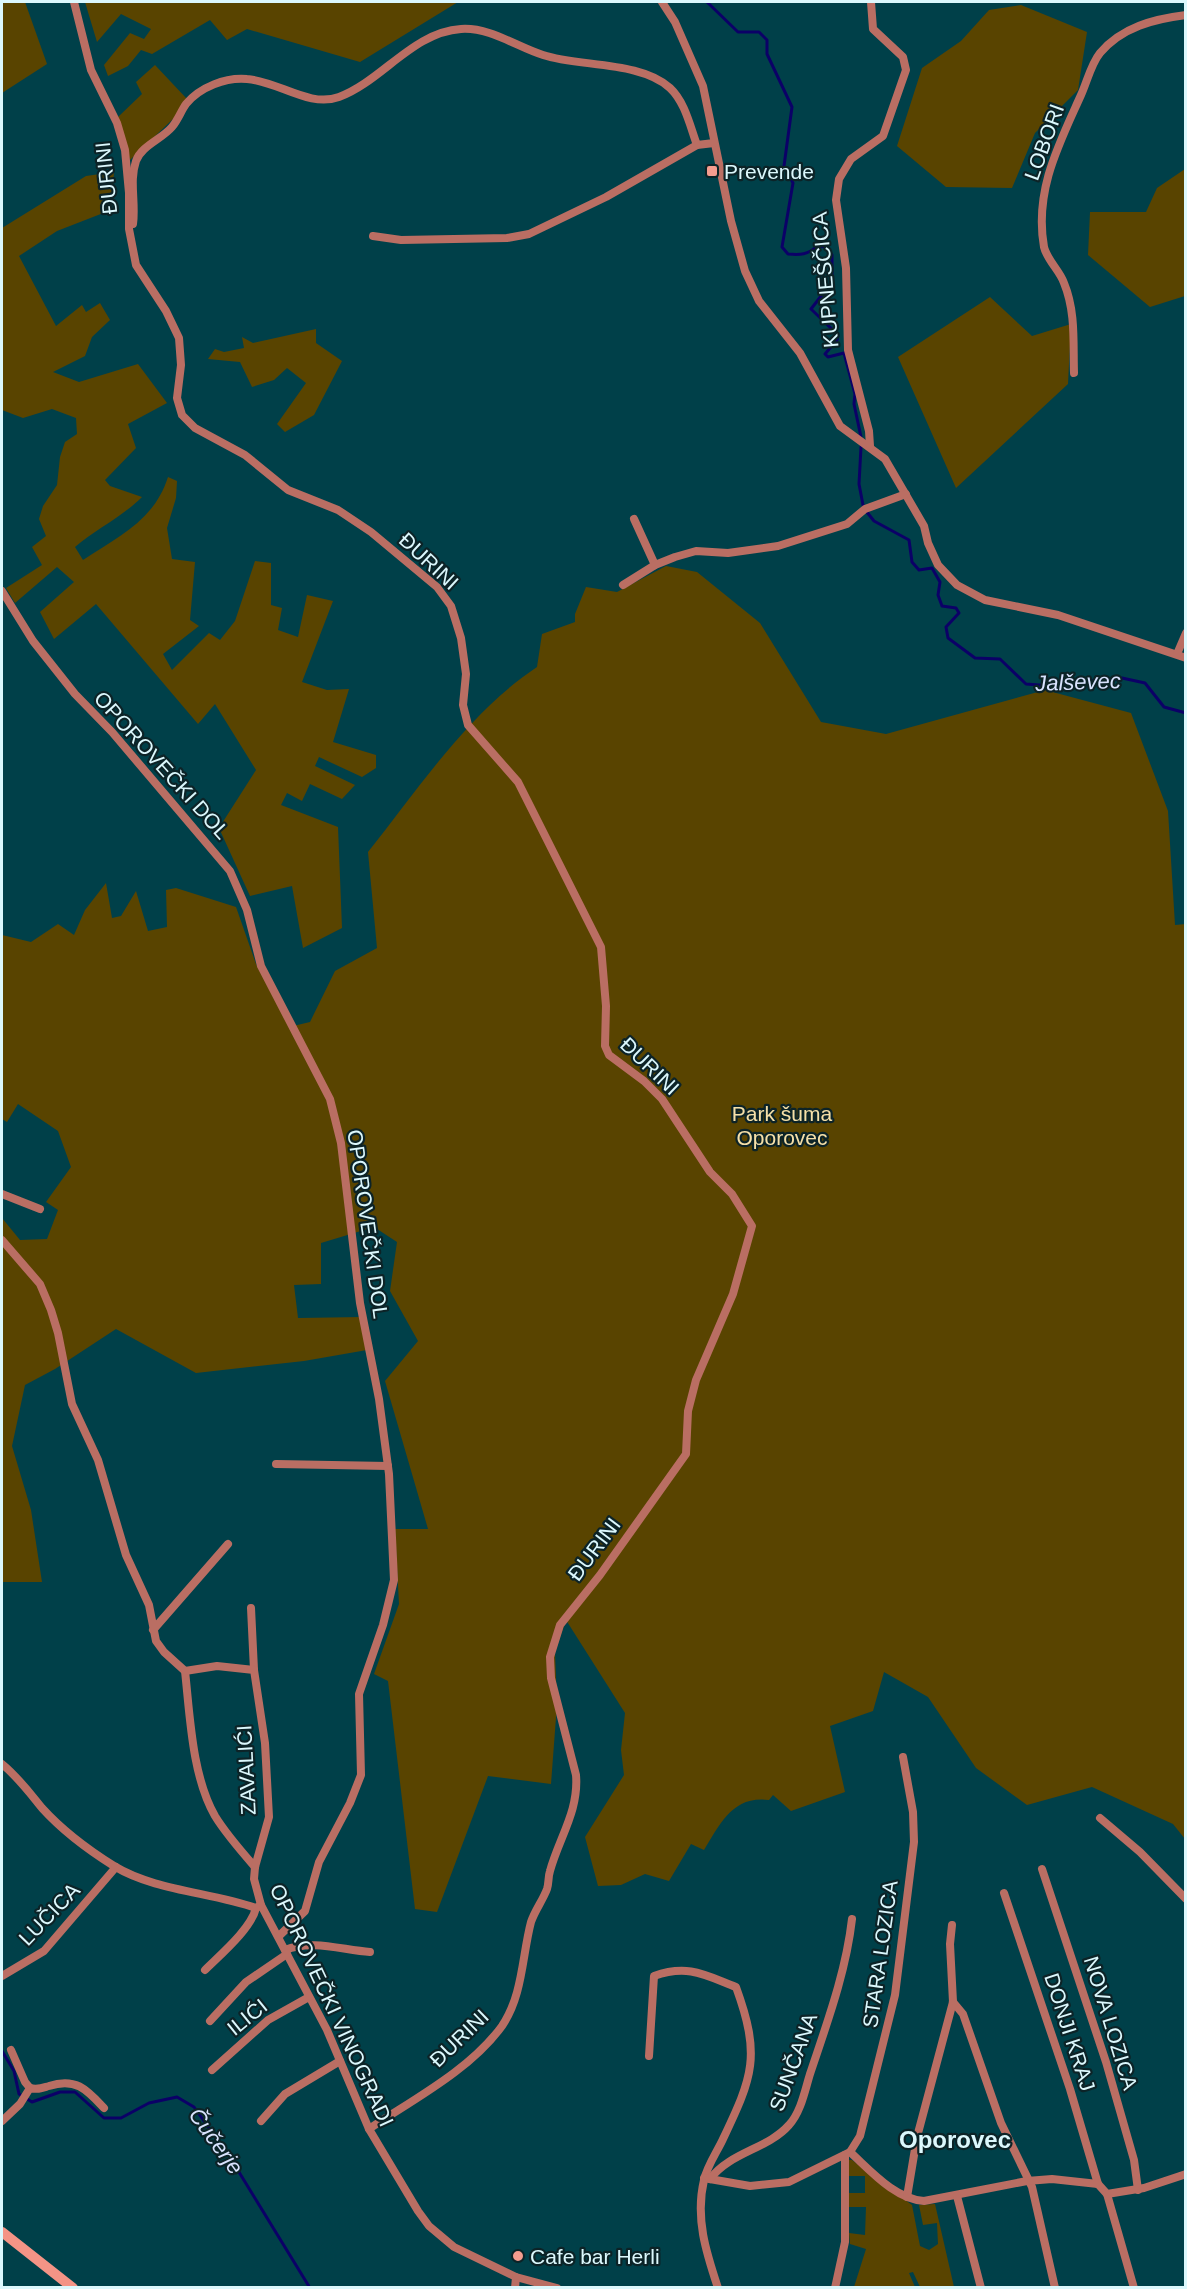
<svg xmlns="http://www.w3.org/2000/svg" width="1187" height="2289" font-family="Arial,sans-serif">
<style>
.green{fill:#594400}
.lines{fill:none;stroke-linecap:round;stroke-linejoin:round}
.stream{stroke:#0b0067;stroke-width:3}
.street{stroke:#ba6e63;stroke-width:8}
.secondary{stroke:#f49486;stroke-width:10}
.poi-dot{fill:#f59d8f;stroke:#0c2327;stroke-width:2}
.labels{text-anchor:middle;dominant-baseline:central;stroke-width:4.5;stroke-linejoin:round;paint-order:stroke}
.street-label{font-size:21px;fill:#dcf8fd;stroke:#0c2327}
.poi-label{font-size:21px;fill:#dcf8fd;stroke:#0c2327;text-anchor:start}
.park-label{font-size:21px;fill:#f6e0a8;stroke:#0c2327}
.water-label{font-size:22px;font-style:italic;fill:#d9e3fe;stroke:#0c2327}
.quarter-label{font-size:24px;font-weight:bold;fill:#dcf8fd;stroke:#0c2327}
</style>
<rect width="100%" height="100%" fill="#004049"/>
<!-- green -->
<g class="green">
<polygon points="2,2 25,2 47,64 2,93"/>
<polygon points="85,2 458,2 360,62 247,29 227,40 210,20 152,54 141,50 128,66 108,76 104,65 130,33 144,39 151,29 121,14 97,42"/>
<polygon points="1021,5 1087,32 1078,90 1035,133 1012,188 946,187 897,146 922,68 961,41 989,10"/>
<polygon points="155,65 187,99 174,118 130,160 118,117 142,94 136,82"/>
<polygon points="1185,169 1185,296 1150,307 1088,255 1090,212 1146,212 1157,188"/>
<path d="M 114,172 L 111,210 L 57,231 L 19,256 L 56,326 L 82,305 L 86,312 L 100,303 L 110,320 L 92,337 L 85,356 L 53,372 L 79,382 L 138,364 L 167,403 L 128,424 L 136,448 L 105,480 L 110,486 L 142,497 C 122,517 96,529 75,547 L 83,560 C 119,536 154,521 168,477 L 177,481 L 176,498 L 167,528 L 172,559 L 195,562 L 190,620 L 199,626 L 163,654 L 172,670 L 209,633 L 220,640 L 235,621 L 255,561 L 271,563 L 271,605 L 282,608 L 278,630 L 298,637 L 307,595 L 333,601 L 302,682 L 327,690 L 349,689 L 333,742 L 376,755 L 376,768 L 362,777 L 319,757 L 315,766 L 355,785 L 342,799 L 310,784 L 302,801 L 287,793 L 281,805 L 338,827 L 342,928 L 303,948 L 292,886 L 250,896 L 219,828 L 256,770 L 215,704 L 198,724 L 96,604 L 54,639 L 40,612 L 74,582 L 57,567 L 15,603 L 6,588 L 42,565 L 32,547 L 46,536 L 39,519 L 43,506 L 57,485 L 60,457 L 65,442 L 77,434 L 76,418 L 52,409 L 23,418 L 2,410 L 2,228 L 86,176 Z"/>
<polygon points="990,297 1032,336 1071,324 1068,384 956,488 898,357"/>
<polygon points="316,329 316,343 342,361 314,415 285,432 277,424 306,383 287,368 274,380 252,387 240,362 208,359 215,349 224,352 244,348 242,337 253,343"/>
<path d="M 666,566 L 697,572 L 760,623 L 821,722 L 886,734 L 1045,690 L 1131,713 L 1168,811 L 1175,925 L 1186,924 L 1185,1839 L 1173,1824 L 1092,1787 L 1027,1805 L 976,1768 L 928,1697 L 884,1672 L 873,1711 L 830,1726 L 845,1792 L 791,1811 L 773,1795 L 769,1800 C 733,1795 720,1824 704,1850 L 691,1844 L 669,1881 L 645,1874 L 621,1885 L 598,1886 L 585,1837 L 624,1775 L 621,1750 L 625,1713 L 566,1620 L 555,1652 L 557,1704 L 551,1784 L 488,1776 L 437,1912 L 415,1909 L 388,1681 L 374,1674 L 399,1604 L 395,1529 L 428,1529 L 385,1381 L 418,1341 L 390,1291 L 397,1242 L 374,1227 L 321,1243 L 321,1284 L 294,1285 L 298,1318 L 362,1317 L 367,1350 L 304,1361 L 196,1373 L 116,1329 L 55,1369 L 25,1385 L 12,1446 L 31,1510 L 42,1582 L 2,1582 L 2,1218 L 20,1240 L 47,1239 L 58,1210 L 46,1202 L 71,1167 L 58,1131 L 18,1104 L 7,1122 L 2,1119 L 2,935 L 31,942 L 58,924 L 74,935 L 85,910 L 106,883 L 112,918 L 121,916 L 136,891 L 148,931 L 167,927 L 166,890 L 176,888 L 236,907 L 256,964 L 289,1027 L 310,1022 L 335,971 L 377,948 L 368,852 C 419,788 468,713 537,667 L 542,634 L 575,622 L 575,614 L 586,587 L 617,592 Z"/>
<polygon points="848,2160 852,2160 912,2205 920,2246 929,2250 938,2244 937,2223 923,2225 919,2205 935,2204 954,2287 920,2287 913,2272 909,2273 915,2287 854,2287 866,2249 850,2244 849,2233 865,2235 866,2207 848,2207 848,2193 865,2193 865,2176 848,2176"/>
</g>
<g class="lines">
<!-- stream -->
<g class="stream">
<path d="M 707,2 L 738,32 L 759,32 L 767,40 L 767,54 L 792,107 L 784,166 L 793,183 L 782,247 L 788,254 C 800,255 808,255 817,246 L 826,247 L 832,255 L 832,282 L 811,309 L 838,335 L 837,340 L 825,354 L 828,357 L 844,353 L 855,394 L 854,404 L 861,437"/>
<polyline points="861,447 859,484 863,505"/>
<polyline points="866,511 874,521 909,540 912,562 919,570 932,568 940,582 938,595 942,606 956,608 959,613 946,627 948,638 975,658 1000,659 1026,684 1052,686 1082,679 1103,682 1122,678 1145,683 1164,707 1186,713"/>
<polyline points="2,2051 14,2071 19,2094 32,2102 60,2092 75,2092 104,2118 121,2118 149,2103 177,2097 194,2107 231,2159 310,2288"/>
</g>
<!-- street -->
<g class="street">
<path d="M 74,2 L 91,70 L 117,123 L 125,150 L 129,193 L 129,229 L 136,265 L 166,311 L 179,338 L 181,365 L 177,398 L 182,415 L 195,428 L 245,455 L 288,490 L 338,510 L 371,532 L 437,587 L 451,606 L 461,638 L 466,674 L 463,705 L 468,725 L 518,782 L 601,947 L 606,1006 L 605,1046 L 609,1055 L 644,1081 L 662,1099 L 710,1172 L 732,1194 L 752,1226 L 733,1294 L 696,1380 L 688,1411 L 686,1454 L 600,1575 L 560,1625 L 550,1657 L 551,1678 L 576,1775 C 579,1811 559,1838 550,1871 C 548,1877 549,1883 547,1889 C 543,1900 535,1910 531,1922 C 522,1956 523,1995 502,2026 C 470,2070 414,2099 369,2129"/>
<polyline points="662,2 675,22 703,86 731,221 745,271 759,301 800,353 840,426 885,459 924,526 928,543 938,565 957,585 985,600 1058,615 1186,658"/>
<path d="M 133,224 C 136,203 129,181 136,161 C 141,146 162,139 172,127 C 178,120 181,111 186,104 C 200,87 226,77 247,79 C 278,81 309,108 339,97 C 382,81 413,32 461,29 C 490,27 517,47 543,55 C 579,67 641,61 670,88 C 685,102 690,126 697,145 L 714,143"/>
<polyline points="373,236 401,240 507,238 529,234 606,197 697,145"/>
<path d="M 1074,373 C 1073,343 1076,312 1064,283 C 1060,271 1047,260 1044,247 C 1034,191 1059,144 1081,95 C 1087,82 1091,64 1100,53 C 1122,27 1154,19 1186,15"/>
<polyline points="870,446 869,431 848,350 846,268 836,200 839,179 851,159 883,136 906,70 903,57 873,29 871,2"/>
<polyline points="634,519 655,565"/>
<polyline points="623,585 655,565 675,557 696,551 728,553 778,546 847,524 865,509 906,494"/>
<polyline points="2,591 33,641 75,694 112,732 230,871 247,910 261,966 330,1099 341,1143 360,1303 379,1399 389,1474 394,1580 383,1625 359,1694 361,1775 350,1803 319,1862 305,1911 279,1936"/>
<polyline points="1177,654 1186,633"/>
<polyline points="2,1194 40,1209"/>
<path d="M 2,1240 L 40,1284 L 51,1310 L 58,1333 L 72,1404 L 98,1460 L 126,1555 L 149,1605 L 156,1641 L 164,1652 L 185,1671 C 190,1716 192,1776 215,1816 C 226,1834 241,1851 255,1867"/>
<polyline points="276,1464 388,1466"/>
<polyline points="251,1608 254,1670"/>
<polyline points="153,1630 228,1544"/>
<polyline points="185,1671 217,1666 254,1670 265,1743 269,1817 255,1867 254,1879 261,1905 327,2030 369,2129 418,2211 429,2226 454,2247 516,2277 515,2288"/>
<path d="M 2,1764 C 18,1777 29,1792 42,1808 C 61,1829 90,1851 114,1866 C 155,1891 211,1892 256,1908 L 261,1905"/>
<polyline points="1100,1818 1140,1852 1186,1899"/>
<polyline points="1042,1869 1106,2062 1134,2160 1138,2190"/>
<polyline points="1004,1893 1070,2089 1098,2184"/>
<path d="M 285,1950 C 312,1939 342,1950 370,1952"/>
<path d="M 205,1970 C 220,1955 251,1929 256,1908"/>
<polyline points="2,1976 44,1951 116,1867"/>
<polyline points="953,2002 963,2014 1001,2123 1032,2187 1055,2288"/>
<polyline points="210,2021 246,1982 287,1954"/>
<polyline points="11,2050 25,2082 30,2088"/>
<path d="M 649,2056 L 654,1976 C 688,1964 705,1975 736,1987 C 761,2056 753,2076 723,2139 C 717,2152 707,2166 704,2180 C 695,2218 706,2252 718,2288"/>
<polyline points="212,2070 268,2020 309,1997"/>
<path d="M 2,2121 L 20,2104 L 30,2088 C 38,2090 42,2088 49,2086 C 76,2077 87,2090 104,2108"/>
<polyline points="261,2121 285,2094 340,2061"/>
<polyline points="850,2152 860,2136 895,1995 914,1842 913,1812 903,1757"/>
<path d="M 704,2178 L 750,2186 L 789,2182 L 850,2152 C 871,2171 895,2199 924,2201 L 1027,2181 L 1052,2179 L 1098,2184 L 1107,2194 L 1144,2188 L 1186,2174"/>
<path d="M 710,2179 C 730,2152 768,2149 789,2125 C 801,2112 805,2090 810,2074 C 827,2023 846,1972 852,1919"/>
<polyline points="1107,2194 1134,2288"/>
<polyline points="957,2196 981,2288"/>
<polyline points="907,2197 917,2137 953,2002 950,1944 952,1925"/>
<polyline points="516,2277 557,2288"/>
<polyline points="835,2288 845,2242 845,2155"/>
</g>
<!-- secondary -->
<polyline class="secondary" points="2,2232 73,2288"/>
</g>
<!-- markers -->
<g class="poi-dot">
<rect x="706" y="165" width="12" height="12" rx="3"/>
<circle cx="518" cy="2256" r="6"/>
</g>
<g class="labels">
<!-- street labels -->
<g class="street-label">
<text transform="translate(1044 142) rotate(-70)">LOBORI</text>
<text transform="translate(106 178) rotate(-96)">ĐURINI</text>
<text transform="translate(825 280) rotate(-95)">KUPNEŠČICA</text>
<text transform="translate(429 561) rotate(43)">ĐURINI</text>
<text transform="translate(162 765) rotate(48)">OPOROVEČKI DOL</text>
<text transform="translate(650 1066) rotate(44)">ĐURINI</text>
<text transform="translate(368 1224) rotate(82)">OPOROVEČKI DOL</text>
<text transform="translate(594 1549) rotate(-53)">ĐURINI</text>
<text transform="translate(246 1770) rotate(-93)">ZAVALIĆI</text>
<text transform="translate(49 1914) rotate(-46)">LUČICA</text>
<text transform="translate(880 1954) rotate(-82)">STARA LOZICA</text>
<text transform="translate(332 2005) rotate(65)">OPOROVEČKI VINOGRADI</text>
<text transform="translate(247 2017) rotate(-39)">ILIĆI</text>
<text transform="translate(1111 2023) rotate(73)">NOVA LOZICA</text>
<text transform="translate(1070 2032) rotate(72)">DONJI KRAJ</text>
<text transform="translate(459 2038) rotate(-44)">ĐURINI</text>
<text transform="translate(793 2062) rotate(-70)">SUNČANA</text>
</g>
<!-- poi labels -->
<g class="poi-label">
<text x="724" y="171">Prevende</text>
<text x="530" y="2256">Cafe bar Herli</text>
</g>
<!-- park labels -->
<g class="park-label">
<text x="782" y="1113">Park šuma<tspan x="782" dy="24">Oporovec</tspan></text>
</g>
<!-- water labels -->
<g class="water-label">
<text transform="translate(1078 682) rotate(-2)">Jalševec</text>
<text transform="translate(216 2141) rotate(54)">Čučerje</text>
</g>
<!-- quarter labels -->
<g class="quarter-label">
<text x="955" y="2139">Oporovec</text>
</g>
</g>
<!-- border -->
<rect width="1187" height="2289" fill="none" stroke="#dcf8fd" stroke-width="6"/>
</svg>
